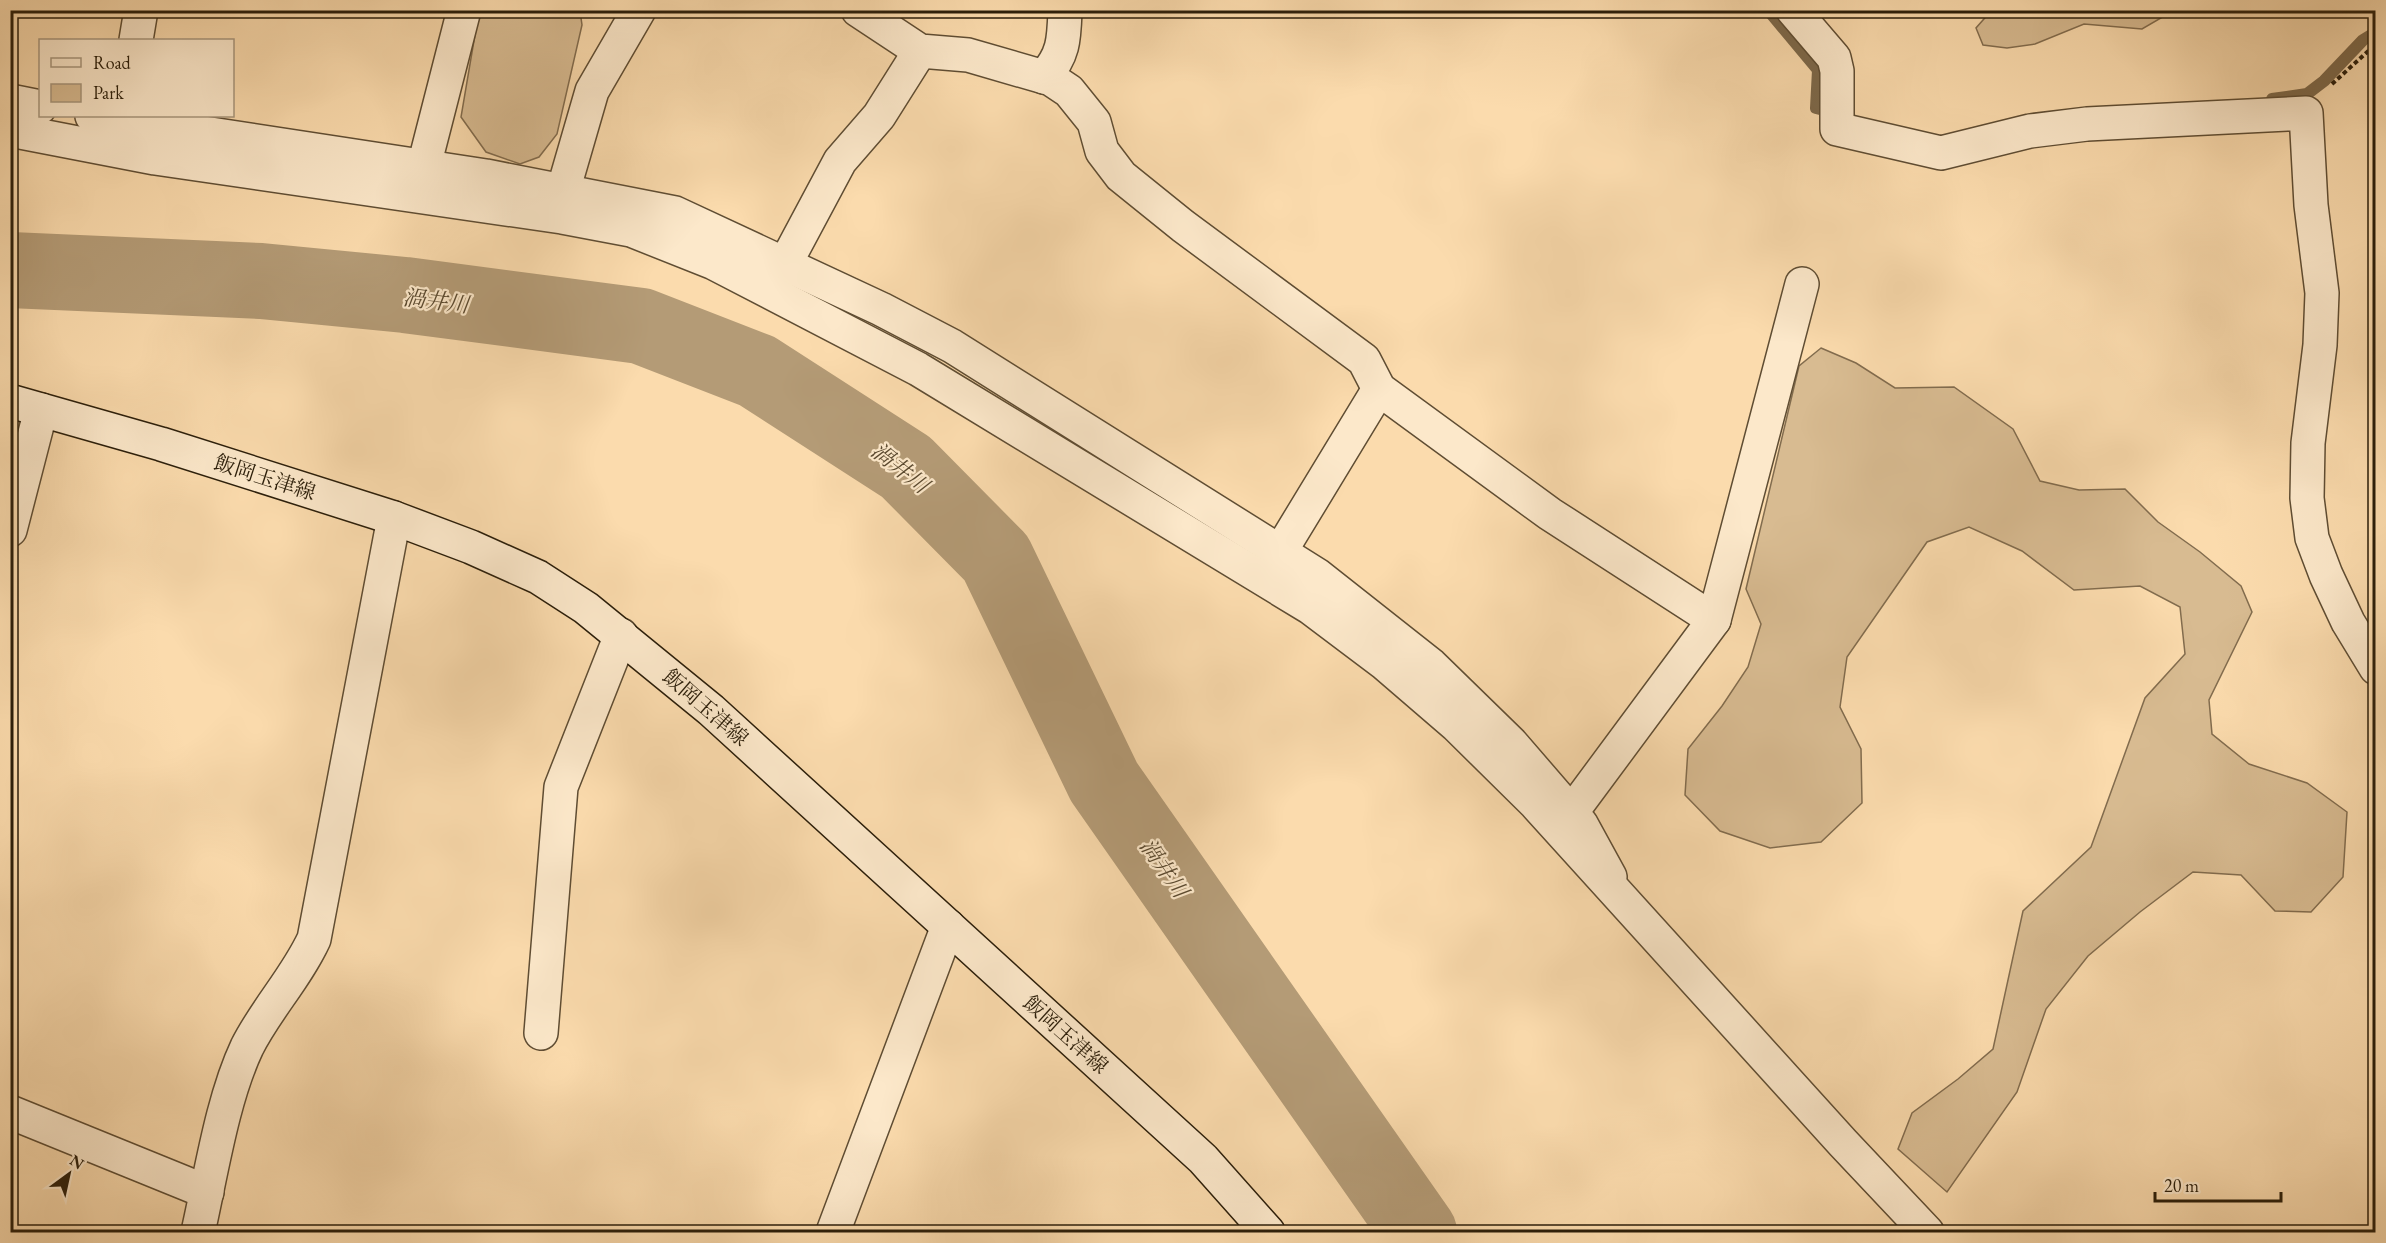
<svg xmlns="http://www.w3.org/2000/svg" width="2386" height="1243" font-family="'EB Garamond','Noto Serif JP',serif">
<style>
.green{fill:#d8bb91;stroke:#826c4e;stroke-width:1.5}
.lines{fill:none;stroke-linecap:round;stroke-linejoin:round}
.stream{stroke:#7d694b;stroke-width:12}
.river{stroke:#b49b76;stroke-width:76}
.minor-casing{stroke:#5f4d33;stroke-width:36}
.tertiary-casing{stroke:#5f4d33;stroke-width:36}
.secondary-casing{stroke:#2b1e0a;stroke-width:36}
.path{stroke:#2b1e0a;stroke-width:4;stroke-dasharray:4.5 3;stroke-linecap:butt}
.minor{stroke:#fce8ca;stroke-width:33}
.tertiary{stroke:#fce8ca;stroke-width:33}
.secondary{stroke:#fce8ca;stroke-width:33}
.labels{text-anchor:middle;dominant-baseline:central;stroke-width:4.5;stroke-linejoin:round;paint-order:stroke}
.street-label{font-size:21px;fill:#2b1e0a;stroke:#fce8ca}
.water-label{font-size:22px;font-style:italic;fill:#5b4a30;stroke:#fce8ca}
</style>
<rect width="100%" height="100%" fill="#fbdbad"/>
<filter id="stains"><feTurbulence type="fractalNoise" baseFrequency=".00333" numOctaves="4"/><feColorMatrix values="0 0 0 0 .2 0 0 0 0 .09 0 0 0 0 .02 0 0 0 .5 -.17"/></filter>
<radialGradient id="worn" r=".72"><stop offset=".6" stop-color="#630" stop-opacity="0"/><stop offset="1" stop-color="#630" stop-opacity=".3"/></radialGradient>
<!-- green -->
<g class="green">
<polygon points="479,11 580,11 582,25 557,134 539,157 520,164 486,152 461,117"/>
<polygon points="1991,11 1998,10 2173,11 2142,29 2084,24 2035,44 2007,48 1983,45 1976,28"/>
<polygon points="1821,348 1856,363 1895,388 1954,387 2013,429 2040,481 2079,490 2125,489 2158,522 2200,552 2241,586 2252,612 2209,700 2212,734 2249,764 2307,783 2347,812 2343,877 2311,912 2275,911 2241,875 2193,872 2140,912 2088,956 2046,1009 2017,1092 1947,1192 1898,1149 1912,1113 1958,1079 1993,1049 2023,911 2091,847 2145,698 2185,654 2180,607 2140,586 2074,590 2022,551 1969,527 1927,542 1847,657 1840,707 1861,749 1862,803 1821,842 1770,848 1720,831 1685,795 1688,749 1722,706 1748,667 1761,624 1746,589 1799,366"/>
</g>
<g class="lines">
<!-- stream -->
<g class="stream">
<polyline points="1768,10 1818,70 1816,108 1836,113"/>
<polyline points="2272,99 2307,94 2324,81 2363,40 2376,32"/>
</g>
<!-- river -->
<polyline class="river" points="10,270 261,281 405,295 641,326 757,371 906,467 996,558 1104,782 1419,1232"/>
<defs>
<g id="minor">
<polyline points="858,10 920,51 968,55 1051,79 1069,91 1094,122 1102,151 1121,176 1183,226 1364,360 1379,389 1550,514 1714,620"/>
<polyline points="1793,10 1834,58 1837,71 1837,129 1941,153 2030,131 2087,124 2306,113 2311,205 2322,293 2320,345 2308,443 2307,498 2312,538 2326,575 2348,622 2376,668"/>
<polyline points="136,40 141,10"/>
<path d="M 1044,77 C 1064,55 1064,39 1065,10"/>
<polyline points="10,101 40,107"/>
<polyline points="92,116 486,176 675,213 881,309 952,346 1317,575 1431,665 1511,743 1581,824 1610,877"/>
<polyline points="424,166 464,10"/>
<polyline points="563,191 592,91 639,10"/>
<polyline points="785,264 840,161 879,116 920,51"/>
<polyline points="10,530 41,410"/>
<polyline points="1280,552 1379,389"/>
<polyline points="1571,813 1714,620 1802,284"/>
<polyline points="541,1033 561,787 621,635"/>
<polyline points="10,1112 207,1192"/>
<path d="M 198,1232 C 211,1175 222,1100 247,1047 C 266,1009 296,978 314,939 L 394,518"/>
<polyline points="833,1232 948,926"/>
</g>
<polyline id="tertiary" points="10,130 155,158 562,217 631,230 714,263 918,369 1311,608 1384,663 1456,725 1535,803 1843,1143 1927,1232"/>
<polyline id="secondary" points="10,401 161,444 394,518 471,547 538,577 586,608 711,710 1203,1159 1268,1232"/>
</defs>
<!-- minor casing -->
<use href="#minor" class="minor-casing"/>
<!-- tertiary casing -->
<use href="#tertiary" class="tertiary-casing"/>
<!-- secondary casing -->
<use href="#secondary" class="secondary-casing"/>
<!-- path -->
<polyline class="path" points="2332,84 2376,44"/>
<!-- minor -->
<use href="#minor" class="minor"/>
<!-- tertiary -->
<use href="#tertiary" class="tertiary"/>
<!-- secondary -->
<use href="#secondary" class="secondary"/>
</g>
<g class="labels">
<!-- street labels -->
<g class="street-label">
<text transform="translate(265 477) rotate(18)">飯岡玉津線</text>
<text transform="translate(706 707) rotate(41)">飯岡玉津線</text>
<text transform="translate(1066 1034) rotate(42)">飯岡玉津線</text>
</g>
<!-- water labels -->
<g class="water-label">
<text transform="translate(436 301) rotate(7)">渦井川</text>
<text transform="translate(900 468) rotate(38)">渦井川</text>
<text transform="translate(1164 868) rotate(55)">渦井川</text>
</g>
</g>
<!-- margin -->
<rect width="2386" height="1243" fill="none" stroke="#fbdbad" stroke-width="36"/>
<rect x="12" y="12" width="2362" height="1219" fill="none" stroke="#2b1e0a" stroke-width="3"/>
<rect x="18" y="18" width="2350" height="1207" fill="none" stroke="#2b1e0a" stroke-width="1.5"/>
<!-- legend -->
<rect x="39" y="39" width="195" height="78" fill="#fce8ca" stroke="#a8977d" stroke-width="1.5"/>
<rect x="51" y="58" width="30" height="9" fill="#fce8ca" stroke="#a8977d" stroke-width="1.5"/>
<text x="93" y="69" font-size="18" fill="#2b1e0a">Road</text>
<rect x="51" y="84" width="30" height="18" fill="#d8bb91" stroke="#a8977d" stroke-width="1.5"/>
<text x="93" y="99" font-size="18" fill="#2b1e0a">Park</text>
<!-- north arrow -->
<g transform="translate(69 1174) rotate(33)" stroke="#fce8ca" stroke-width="4.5" paint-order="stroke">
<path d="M0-4.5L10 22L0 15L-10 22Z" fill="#2b1e0a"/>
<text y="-9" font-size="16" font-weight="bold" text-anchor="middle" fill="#2b1e0a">N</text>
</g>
<!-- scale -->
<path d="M2155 1192v9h126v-9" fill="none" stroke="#2b1e0a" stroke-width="3"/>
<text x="2164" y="1192" font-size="18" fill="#2b1e0a" stroke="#fce8ca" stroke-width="4.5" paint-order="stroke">20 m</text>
<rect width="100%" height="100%" filter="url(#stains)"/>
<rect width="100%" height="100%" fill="url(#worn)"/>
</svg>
